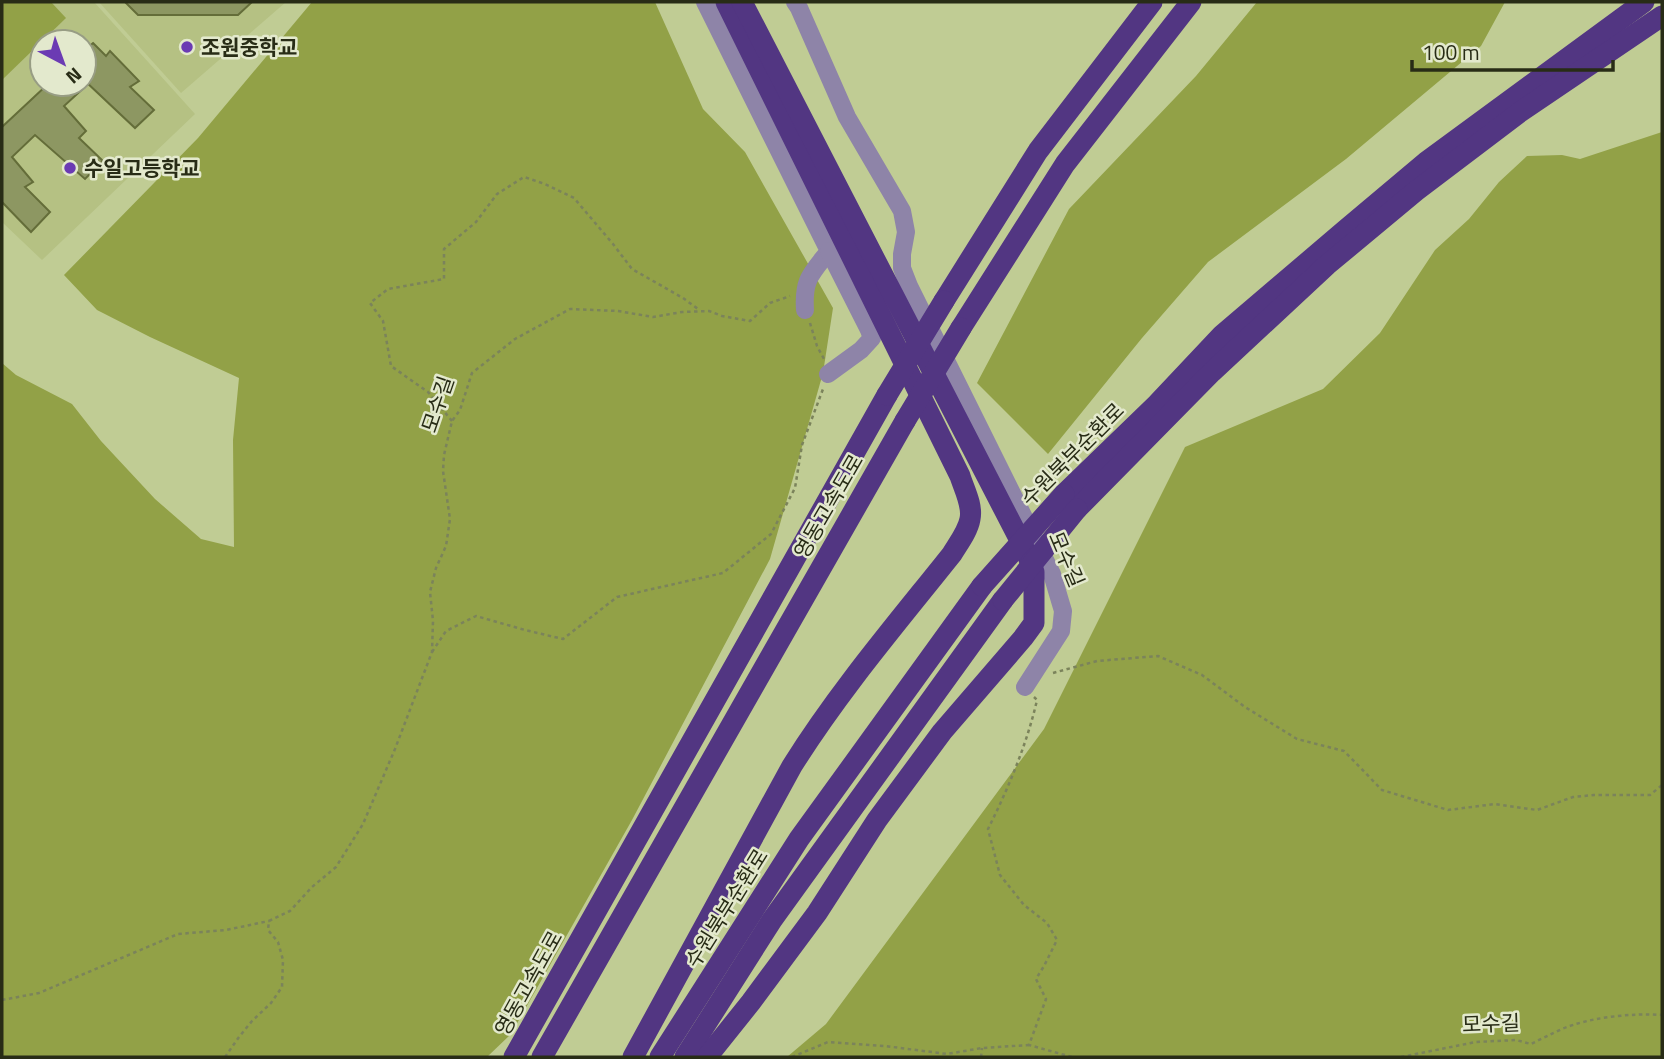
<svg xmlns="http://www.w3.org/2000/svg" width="1664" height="1059" font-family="'Titillium Web','Noto Sans KR',sans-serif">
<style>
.built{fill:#b5c183;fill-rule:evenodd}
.green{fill:#92a147}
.building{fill:#8d9762;stroke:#646d39;stroke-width:2}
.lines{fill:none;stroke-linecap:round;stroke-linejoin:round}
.path{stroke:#7b835b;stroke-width:2.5;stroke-dasharray:3.5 3.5;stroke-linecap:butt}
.minor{stroke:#8e84a8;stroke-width:18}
.highway{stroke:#523682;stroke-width:21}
.highway-bridge{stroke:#523682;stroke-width:21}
.poi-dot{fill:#6b3bb3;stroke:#e3e9cd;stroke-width:2.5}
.labels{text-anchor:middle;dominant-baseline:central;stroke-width:5;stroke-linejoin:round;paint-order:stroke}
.poi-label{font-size:21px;font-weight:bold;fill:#282c16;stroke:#e3e9cd;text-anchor:start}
.street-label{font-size:21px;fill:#282c16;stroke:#e3e9cd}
</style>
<rect width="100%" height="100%" fill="#c0cc94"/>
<!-- built -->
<g class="built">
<path d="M 2,2 L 94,2 L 195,114 L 42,260 L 2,222 ZM 42,42 L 84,42 L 84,84 L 42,84 Z"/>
<polygon points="99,2 286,2 181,93"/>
</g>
<!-- green -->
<g class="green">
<polygon points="2,2 51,2 66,18 2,80"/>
<polygon points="312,2 655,2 703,109 745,152 833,308 823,373 770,559 632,820 511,1034 487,1057 2,1057 2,363 16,375 72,404 101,441 155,499 201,539 234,547 233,440 239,378 150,337 97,310 64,275 198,138"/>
<polygon points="1257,2 1505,2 1481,46 1346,159 1208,262 1142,338 1048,454 977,383 1069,209 1196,76"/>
<polygon points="1662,132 1662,1057 787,1057 826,1024 1044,729 1185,447 1323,389 1380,333 1435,250 1469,219 1499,182 1527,156 1562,155 1580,159"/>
</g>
<!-- building -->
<g class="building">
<polygon points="125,2 252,2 238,15 138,15"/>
<polygon points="93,43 106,56 110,51 139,81 130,87 154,110 135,128 84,80 84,51"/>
<polygon points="48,84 88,84 64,106 86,131 79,138 103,161 85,179 35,135 12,157 33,182 25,187 50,212 31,232 2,202 2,127"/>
</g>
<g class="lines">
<!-- path -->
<g class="path">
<polyline points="810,323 817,346 824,359"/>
<polyline points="452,421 428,392 391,366 383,321 370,303 388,289 444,279 444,249 476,222 497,194 524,177 545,184 574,198 613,244 632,269 683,298 698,309"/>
<polyline points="432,652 446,631 476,616 525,630 563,639 617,597 723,573 771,534 795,488 802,445 823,389"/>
<polyline points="1053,673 1097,661 1158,656 1202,675 1245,707 1297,739 1344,751 1382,790 1448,810 1495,804 1537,810 1573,797 1594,795 1650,795 1662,785"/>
<path d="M 1034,697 L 1037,700 C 1027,744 1008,789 988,829 L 1000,875 L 1024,905 L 1047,923 L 1057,940 L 1044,966 L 1036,979 L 1046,999 L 1029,1045 L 1072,1057"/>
<polyline points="2,1000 39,993 178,934 226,930 269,921"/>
<polyline points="225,1057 239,1037 252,1021 271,1003 282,987 283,960 278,942 268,930 269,921 290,911 312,887 336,867 363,824 395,749 432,652 433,621 430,592 436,568 446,546 450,519 443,471 444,455 452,421 460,410 472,373 515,339 570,309 618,311 653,317 682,312 709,311 722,316 750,321 770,303 790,296"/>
<polyline points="792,1057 828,1042 885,1046 947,1054 982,1048 1029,1045"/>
<polyline points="981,1057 982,1048"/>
<path d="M 1401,1057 L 1476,1042 L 1516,1040 L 1531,1044 C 1541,1039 1551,1034 1562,1029 C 1590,1017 1632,1013 1662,1015"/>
</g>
<!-- minor -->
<g class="minor">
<path d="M 705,2 L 829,251 C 811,274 803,279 805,310"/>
<polyline points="795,2 799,8 847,117 902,211 906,232 902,254 902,268 909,286 1052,574 1063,611 1061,631 1025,687"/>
<polyline points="828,374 861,350 872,338 869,330 829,251"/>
</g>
<!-- highway -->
<g class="highway">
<polyline points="944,301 1038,151 1152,2"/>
<polyline points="961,328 1065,164 1191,2"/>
<polyline points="1064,494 1157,404 1222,335 1344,231 1426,162 1644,2"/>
<polyline points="1077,509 1212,372 1327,265 1416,191 1520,112 1662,16"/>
<polyline points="514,1057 887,395"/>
<polyline points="542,1057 905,421"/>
<path d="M 633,1057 L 792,766 C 839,691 897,623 952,554 C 958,544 968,531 970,519 C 973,505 964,489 960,476 L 726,2"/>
<polyline points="660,1057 799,839 982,586"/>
<polyline points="685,1057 772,920 1003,600"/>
<polyline points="707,1057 751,1002 817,913 877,820 942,732 1023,638 1034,623 1034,572 1027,554 742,2"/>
</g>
<!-- highway-bridge -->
<g class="highway-bridge">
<polyline points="887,395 944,301"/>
<polyline points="905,421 961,328"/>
<polyline points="982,586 1064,494"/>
<polyline points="1003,600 1077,509"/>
</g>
</g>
<!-- markers -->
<g class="poi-dot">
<circle cx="187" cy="47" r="7"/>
<circle cx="70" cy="168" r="7"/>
</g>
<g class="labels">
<!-- poi labels -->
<g class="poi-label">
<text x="201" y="47">조원중학교</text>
<text x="84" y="168">수일고등학교</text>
</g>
<!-- street labels -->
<g class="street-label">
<text transform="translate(437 404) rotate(-71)">모수길</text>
<text transform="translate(1072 454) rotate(-45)">수원북부순환로</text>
<text transform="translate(828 506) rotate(-60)">영동고속도로</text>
<text transform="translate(1067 559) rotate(67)">모수길</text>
<text transform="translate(726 908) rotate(-58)">수원북부순환로</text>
<text transform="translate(528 983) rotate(-61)">영동고속도로</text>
<text transform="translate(1491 1023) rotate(-2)">모수길</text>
</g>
</g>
<!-- border -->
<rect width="1664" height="1059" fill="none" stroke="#282c16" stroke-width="7"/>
<!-- north arrow -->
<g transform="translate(63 63) rotate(139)"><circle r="33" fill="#e3e9cd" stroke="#989d84" stroke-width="2"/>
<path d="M0-5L12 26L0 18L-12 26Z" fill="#6b3bb3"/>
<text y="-10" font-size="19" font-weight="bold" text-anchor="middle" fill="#282c16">N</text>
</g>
<!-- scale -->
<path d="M1412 60v10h201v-10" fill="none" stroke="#282c16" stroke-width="3.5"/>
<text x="1422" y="60" font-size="21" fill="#282c16" stroke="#e3e9cd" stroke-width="5" paint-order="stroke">100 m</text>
</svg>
